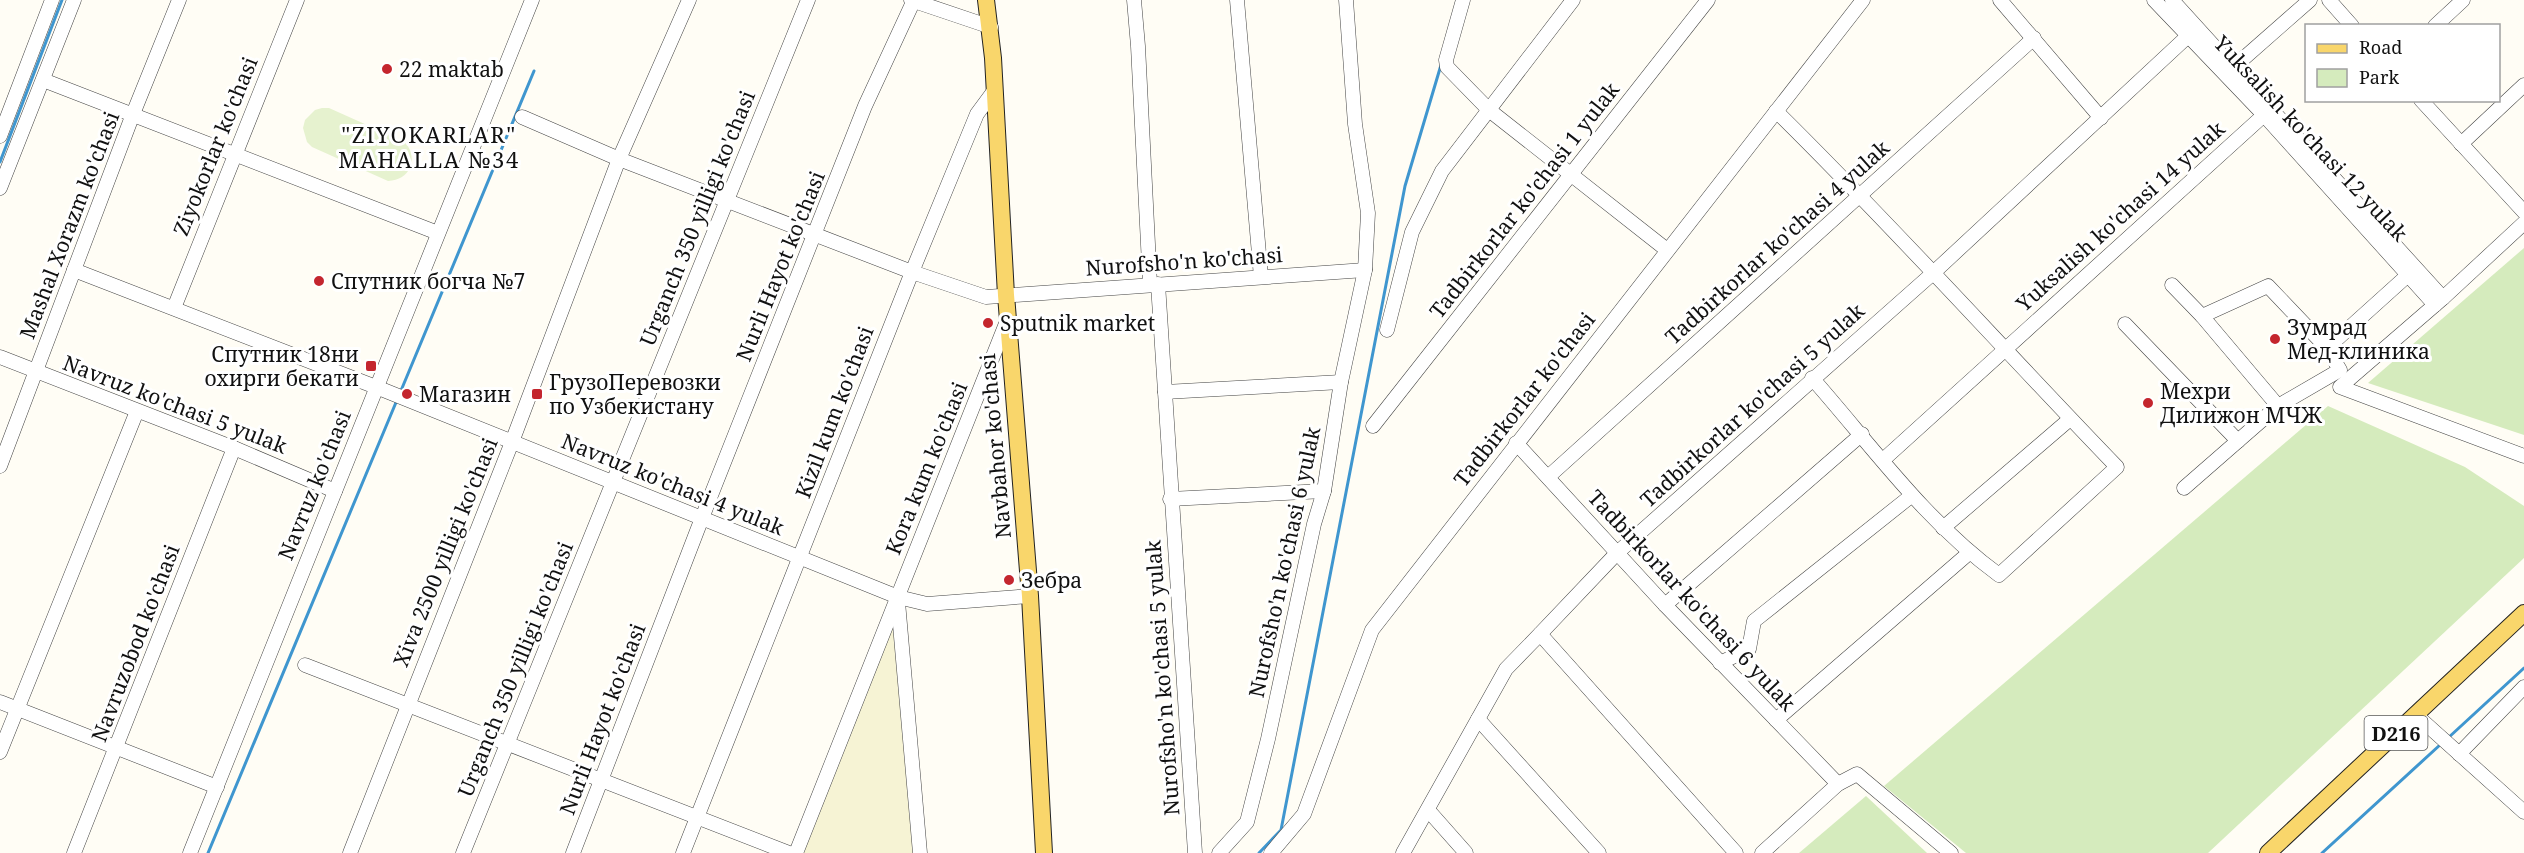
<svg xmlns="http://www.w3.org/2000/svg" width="2524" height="853" font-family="'Noto Serif',serif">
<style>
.farmland{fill:#f6f3d4}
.green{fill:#d5ebbd}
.pitch{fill:#e6f2cf}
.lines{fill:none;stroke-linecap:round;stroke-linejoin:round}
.stream{stroke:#3f96cf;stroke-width:3}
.minor-casing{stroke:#444;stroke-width:15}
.major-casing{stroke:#222;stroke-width:18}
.minor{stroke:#fff;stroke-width:14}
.major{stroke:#f9d66b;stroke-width:16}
.poi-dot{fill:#c4262e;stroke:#fff;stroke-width:2}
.labels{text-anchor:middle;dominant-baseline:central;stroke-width:6;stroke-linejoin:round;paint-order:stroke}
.shield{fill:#fff;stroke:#585858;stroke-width:1.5}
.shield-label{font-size:20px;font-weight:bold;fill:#111}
.poi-label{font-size:21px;fill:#111;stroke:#fff;text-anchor:start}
.street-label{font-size:21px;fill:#111;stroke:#fff}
.neighbourhood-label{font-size:22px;letter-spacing:1.5px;fill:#111;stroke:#fff}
</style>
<rect width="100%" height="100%" fill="#fffdf5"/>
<!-- farmland -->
<polygon class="farmland" points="897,611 916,853 801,853"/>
<!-- green -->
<g class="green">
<polygon points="2524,248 2524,435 2368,383"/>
<polygon points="2328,406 2465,467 2524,506 2524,558 2208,853 1966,853 1884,786"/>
<polygon points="1866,796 1927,853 1799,853"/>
</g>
<!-- pitch -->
<path class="pitch" d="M 322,108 L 329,108 L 405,142 C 419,159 410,180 388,181 L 312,147 L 307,142 L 303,128 L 305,120 L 315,110 Z"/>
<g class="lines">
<!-- stream -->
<g class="stream">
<polyline points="0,162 62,0"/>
<polyline points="400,393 534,71"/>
<polyline points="2448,738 2524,668"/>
<polyline points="208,853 397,400"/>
<polyline points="1259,853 1281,830 1405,186 1441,65"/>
<polyline points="2322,853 2441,744"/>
</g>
<defs>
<g id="minor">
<polyline points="911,0 991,27"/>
<polyline points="1134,0 1138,46 1150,284"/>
<polyline points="1237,0 1261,277"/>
<polyline points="1463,0 1446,60 1447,67 1489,110 1667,250"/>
<polyline points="2000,0 2101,118"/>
<polyline points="2154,0 2264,115 2435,305"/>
<polyline points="2172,0 2443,298"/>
<polyline points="2329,0 2352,26"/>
<polyline points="2435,26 2463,0"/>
<polyline points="2227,73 2310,0"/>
<polyline points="43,80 438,233"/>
<polyline points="2421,100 2524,212"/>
<path d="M 1776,111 C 1893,226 2003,349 2117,467 L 1999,575 C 1925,521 1872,446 1812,378"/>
<polyline points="522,117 619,159 912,272 986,297 1365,270"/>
<polyline points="0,136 52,0"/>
<polyline points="2461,144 2524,85"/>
<polyline points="0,188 74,0"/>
<polyline points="2524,223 2443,298 2340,387 2524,456"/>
<polyline points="74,270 376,387 898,597 927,604 1030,596"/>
<polyline points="1158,284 1195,853"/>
<polyline points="2172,285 2202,316 2268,286 2327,348 2408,275"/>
<polyline points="174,308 297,0"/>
<polyline points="2202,316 2278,406"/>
<polyline points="2125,324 2238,441"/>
<polyline points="1387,330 1412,232 1442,171 1573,0"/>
<polyline points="0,357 234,448 335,491"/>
<polyline points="1165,392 1341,382"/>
<polyline points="1373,426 1708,0"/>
<polyline points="1516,443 1665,605 1838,784"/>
<polyline points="1883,460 2264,115"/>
<polyline points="0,466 133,114 179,0"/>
<polyline points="1548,477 2034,38"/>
<polyline points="2184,488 2278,406 2340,370 2327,348"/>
<polyline points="1170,499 1324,491"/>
<polyline points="1943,528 2070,419"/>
<polyline points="898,602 920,853"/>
<polyline points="1665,605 1862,434"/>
<polyline points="1540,634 1736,853"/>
<polyline points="1720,663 1749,649 1754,621 1911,496"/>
<polyline points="305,665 789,853"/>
<polyline points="0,702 217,787"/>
<polyline points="2416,715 2524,812"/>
<polyline points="1478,719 1599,853"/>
<polyline points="1776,720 1969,553"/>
<polyline points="0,752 137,411"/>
<polyline points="2459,754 2524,687"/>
<polyline points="1428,810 1466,853"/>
<polyline points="74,853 234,448"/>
<polyline points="190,853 532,0"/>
<polyline points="350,853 512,442 619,159 689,0"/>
<polyline points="463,853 808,0"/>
<polyline points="573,853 702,518 865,106 914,0"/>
<polyline points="683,853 912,272 977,114 994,91"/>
<polyline points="796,853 1007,321"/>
<polyline points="1219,853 1247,822 1268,739 1314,524 1324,491 1341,382 1365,270 1368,213 1355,124 1346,0"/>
<polyline points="1271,853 1304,814 1372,630 1863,0"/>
<polyline points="1403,853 1506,669 1540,634 1617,553 1932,274 2188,36"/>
<polyline points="1762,853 1838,784 1857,774 1951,853"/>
</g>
<g id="major">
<polyline points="986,0 993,58 1006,295 1030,596 1044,853"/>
<polyline points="2268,853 2524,613"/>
</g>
</defs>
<!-- minor casing -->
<use href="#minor" class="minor-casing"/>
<!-- major casing -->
<use href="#major" class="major-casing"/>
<!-- minor -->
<use href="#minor" class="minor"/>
<!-- major -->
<use href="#major" class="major"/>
</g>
<!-- markers -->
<g class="poi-dot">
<circle cx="387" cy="69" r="6"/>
<circle cx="319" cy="281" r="6"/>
<circle cx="988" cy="323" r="6"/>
<circle cx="2275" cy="339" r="6"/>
<rect x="365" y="360" width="12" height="12" rx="3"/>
<circle cx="407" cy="394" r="6"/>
<rect x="531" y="388" width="12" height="12" rx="3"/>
<circle cx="2148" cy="403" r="6"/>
<circle cx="1009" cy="580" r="6"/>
</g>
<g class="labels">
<!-- shield labels -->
<rect class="shield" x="2364.5" y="716" width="63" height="34" rx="4.5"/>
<g class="shield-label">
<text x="2396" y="733">D216</text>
</g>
<!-- poi labels -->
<g class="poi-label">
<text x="399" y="69">22 maktab</text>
<text x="331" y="281">Спутник богча №7</text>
<text x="1000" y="323">Sputnik market</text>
<text x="2287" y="327">Зумрад<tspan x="2287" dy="24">Мед-клиника</tspan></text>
<text x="359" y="354" text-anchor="end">Спутник 18ни<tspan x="359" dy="24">охирги бекати</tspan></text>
<text x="549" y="382">ГрузоПеревозки<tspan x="549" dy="24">по Узбекистану</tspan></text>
<text x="2160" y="391">Мехри<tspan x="2160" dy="24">Дилижон МЧЖ</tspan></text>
<text x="419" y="394">Магазин</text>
<text x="1021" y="580">Зебра</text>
</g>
<!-- street labels -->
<g class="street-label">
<text transform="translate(2311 138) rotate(47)">Yuksalish ko'chasi 12 yulak</text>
<text transform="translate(215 146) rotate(-68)">Ziyokorlar ko'chasi</text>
<text transform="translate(1524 200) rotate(-52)">Tadbirkorlar ko'chasi 1 yulak</text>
<text transform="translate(2120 216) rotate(-42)">Yuksalish ko'chasi 14 yulak</text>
<text transform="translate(697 218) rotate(-68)">Urganch 350 yilligi ko'chasi</text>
<text transform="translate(69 225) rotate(-69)">Mashal Xorazm ko'chasi</text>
<text transform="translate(1777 242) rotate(-42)">Tadbirkorlar ko'chasi 4 yulak</text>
<text transform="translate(1184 261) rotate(-4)">Nurofsho'n ko'chasi</text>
<text transform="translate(780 266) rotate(-68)">Nurli Hayot ko'chasi</text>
<text transform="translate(1524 399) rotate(-52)">Tadbirkorlar ko'chasi</text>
<text transform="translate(175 404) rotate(21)">Navruz ko'chasi 5 yulak</text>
<text transform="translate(1752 405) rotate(-42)">Tadbirkorlar ko'chasi 5 yulak</text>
<text transform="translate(834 412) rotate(-69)">Kizil kum ko'chasi</text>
<text transform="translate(995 446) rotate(-95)">Navbahor ko'chasi</text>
<text transform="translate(926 468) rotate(-68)">Kora kum ko'chasi</text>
<text transform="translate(673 484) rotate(22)">Navruz ko'chasi 4 yulak</text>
<text transform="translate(314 485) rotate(-68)">Navruz ko'chasi</text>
<text transform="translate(445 552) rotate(-68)">Xiva 2500 yilligi ko'chasi</text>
<text transform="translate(1284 562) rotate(-78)">Nurofsho'n ko'chasi 6 yulak</text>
<text transform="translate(1692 600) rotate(47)">Tadbirkorlar ko'chasi 6 yulak</text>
<text transform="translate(135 643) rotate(-69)">Navruzobod ko'chasi</text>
<text transform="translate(515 669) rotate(-68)">Urganch 350 yilligi ko'chasi</text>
<text transform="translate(1162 678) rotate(-94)">Nurofsho'n ko'chasi 5 yulak</text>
<text transform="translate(602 719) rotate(-69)">Nurli Hayot ko'chasi</text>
</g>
<!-- neighbourhood labels -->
<g class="neighbourhood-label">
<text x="429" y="134">"ZIYOKARLAR"<tspan x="429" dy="25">MAHALLA №34</tspan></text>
</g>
</g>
<!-- legend -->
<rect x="2305" y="24" width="195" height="78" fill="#ffffff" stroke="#a0a0a0" stroke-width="1.5"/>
<rect x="2317" y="44" width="30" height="9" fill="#f9d66b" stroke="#a0a0a0" stroke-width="1.5"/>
<text x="2359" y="54" font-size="18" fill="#111111">Road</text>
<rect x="2317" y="69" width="30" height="18" fill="#d5ebbd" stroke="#a0a0a0" stroke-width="1.5"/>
<text x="2359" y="84" font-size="18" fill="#111111">Park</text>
</svg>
